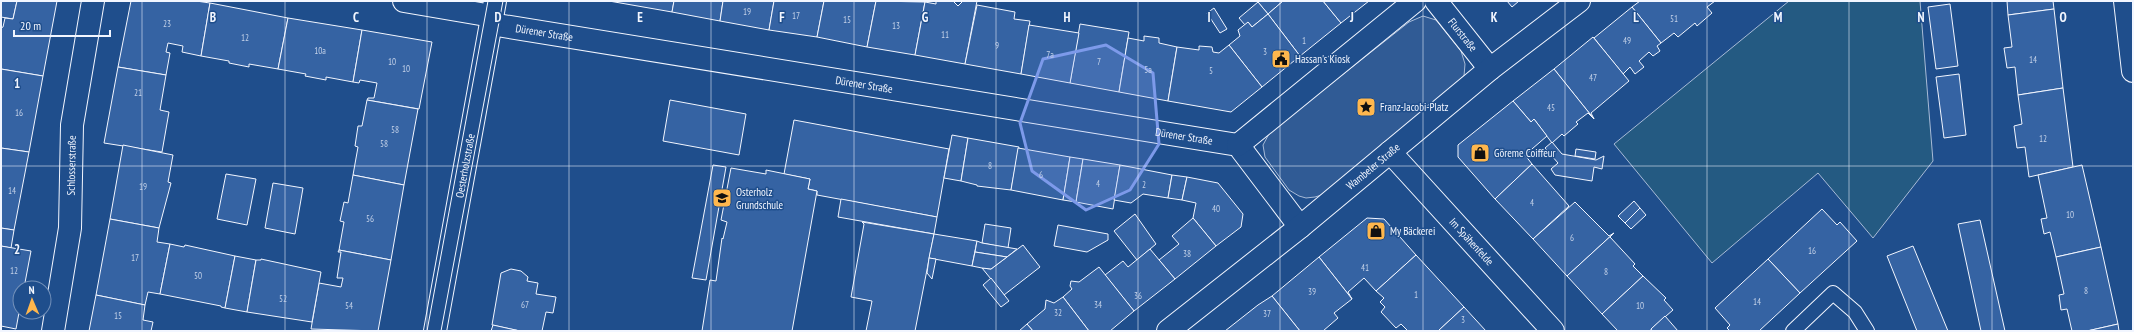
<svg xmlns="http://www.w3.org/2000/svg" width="2134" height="332" font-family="'PT Sans Narrow',sans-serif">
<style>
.green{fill:#245a82;stroke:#a8bbd7}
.parking{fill:#305b95;stroke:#a8bbd7}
.building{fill:#3563a3;stroke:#f2f6ff}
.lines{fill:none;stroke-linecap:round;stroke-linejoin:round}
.lane-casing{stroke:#f2f6ff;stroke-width:16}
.street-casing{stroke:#f2f6ff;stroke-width:24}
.lane{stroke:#1f4e8c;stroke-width:14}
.street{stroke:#1f4e8c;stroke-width:22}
.tram{stroke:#f2f6ff;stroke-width:1}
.marked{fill:#7d9aea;fill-opacity:0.2;stroke:#7d9aea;stroke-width:3;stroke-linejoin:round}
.grid{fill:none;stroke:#f2f6ff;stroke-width:1;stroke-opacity:0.55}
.labels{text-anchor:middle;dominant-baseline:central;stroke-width:3;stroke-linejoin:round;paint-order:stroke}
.number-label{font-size:9px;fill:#c3d1e8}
.street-label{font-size:11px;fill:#f2f6ff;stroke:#1f4e8c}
.poi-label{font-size:11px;fill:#f2f6ff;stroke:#1f4e8c;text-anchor:start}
.grid-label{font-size:13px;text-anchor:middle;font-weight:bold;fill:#f2f6ff;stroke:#1f4e8c;stroke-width:3;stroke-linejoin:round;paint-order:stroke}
</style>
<rect width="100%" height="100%" fill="#1f4e8c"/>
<!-- green -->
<polygon class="green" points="1789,1 1920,1 1933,161 1873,238 1818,173 1712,263 1614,144"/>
<!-- parking -->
<polygon class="parking" points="1423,16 1436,20 1461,51 1465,64 1464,76 1325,194 1315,197 1306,198 1299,196 1289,190 1265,157 1263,145 1270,132 1409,22"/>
<!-- building -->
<g class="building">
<polygon points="1,1 17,1 13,19 1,17"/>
<polygon points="17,1 57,1 43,76 1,69 1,28 3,27 5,18 13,19"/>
<polygon points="131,1 196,1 210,3 201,56 182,52 183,46 168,43 166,52 170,53 166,75 118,67"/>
<polygon points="609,1 674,1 672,12"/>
<polygon points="674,1 723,1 720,21 672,12"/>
<polygon points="723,1 774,1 769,30 720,21"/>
<polygon points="774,1 824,1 817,37 769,30"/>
<polygon points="824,1 876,1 867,47 817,37"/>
<polygon points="876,1 925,2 915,55 867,47"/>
<polygon points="936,1 953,1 958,6 962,2 961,1 977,1 965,64 915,55 925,2 936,4"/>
<polygon points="1257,1 1283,1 1268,14"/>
<polygon points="1283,1 1323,1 1341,23 1300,56 1268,14"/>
<polygon points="1323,1 1369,1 1341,23"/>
<polygon points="1507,1 1519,1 1512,7"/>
<polygon points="1640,1 1715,1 1707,7 1712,13 1697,26 1695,23 1678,37 1674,33 1661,43 1632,7"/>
<polygon points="2007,1 2053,1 2054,9 2008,15"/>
<polygon points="1258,2 1268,14 1252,27 1248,22 1245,25 1239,18"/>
<polygon points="210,3 288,18 278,69 249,64 249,67 229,63 229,61 201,56"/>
<polygon points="1950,4 1958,66 1936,69 1928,7"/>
<polygon points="977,5 1015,12 1014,19 1030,21 1021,74 965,64"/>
<polygon points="1632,7 1661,43 1657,46 1660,51 1653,56 1649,52 1639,61 1644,67 1635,74 1630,67 1623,74 1594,38"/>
<polygon points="1214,8 1227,29 1220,33 1207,13"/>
<polygon points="2054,9 2063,88 2018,95 2015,67 2007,68 2004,48 2012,47 2008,15"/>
<polygon points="1268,14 1300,56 1262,87 1229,45 1240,36 1238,30 1248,22 1252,27"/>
<polygon points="288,18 362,30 353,82 326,77 326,80 305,76 306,74 278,69"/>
<polygon points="1080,24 1129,32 1119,92 1070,83"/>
<polygon points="1029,25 1079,33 1070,83 1021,74"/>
<polygon points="362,30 432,42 419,109 367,100 368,98 374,98 377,83 360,80 359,83 353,82"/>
<polygon points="1144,36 1159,38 1159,43 1177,47 1168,101 1119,92 1128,38 1144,41"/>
<polygon points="1593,37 1629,81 1591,113 1594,119 1554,69"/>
<polygon points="1229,45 1262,87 1231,112 1168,101 1177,47 1199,50 1199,46 1212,47 1213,52 1219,53"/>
<polygon points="118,67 166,75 160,110 169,112 162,152 104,143"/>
<polygon points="1,69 43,76 29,152 1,148"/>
<polygon points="1554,69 1594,119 1588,113 1576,122 1578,124 1564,136 1562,134 1552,143 1534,119 1531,122 1513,101"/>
<polygon points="1959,74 1966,135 1944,138 1936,77"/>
<polygon points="2063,88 2073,167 2029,177 2025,147 2017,148 2014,126 2022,124 2018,95"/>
<polygon points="367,100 418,109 404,185 353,175 358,147 355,146 358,126 362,126"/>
<polygon points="670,100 746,114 739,155 663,141"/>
<polygon points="1513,101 1531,122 1534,119 1547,136 1525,155 1532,164 1495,199 1458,157 1458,145"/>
<polygon points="794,120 949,149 937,217 817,195 817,191 808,189 810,179 784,174"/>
<polygon points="952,135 968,138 961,181 944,178"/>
<polygon points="968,138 1019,147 1011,190 977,186 977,185 961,181"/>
<polygon points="1552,142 1562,154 1596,160 1604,156 1602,169 1594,167 1592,181 1555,175 1551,169 1558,163 1545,148"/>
<polygon points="123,145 173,155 168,182 171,183 159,228 110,219"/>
<polygon points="1,148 29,152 14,230 1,228"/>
<polygon points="1018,148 1070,157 1063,200 1011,190"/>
<polygon points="1576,149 1596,152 1595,159 1575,156"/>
<polygon points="1070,157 1083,159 1076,202 1063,200"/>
<polygon points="1083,159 1120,165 1113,209 1076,202"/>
<polygon points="1532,164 1569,206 1533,239 1495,199"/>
<polygon points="713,165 726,167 706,280 692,278"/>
<polygon points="1120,165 1172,175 1168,198 1143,194 1131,203 1114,200"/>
<polygon points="2082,165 2101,247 2056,257 2050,232 2044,234 2041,219 2047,218 2038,175"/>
<polygon points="731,168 766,174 766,170 810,179 808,189 817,191 792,331 702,331 710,280 716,281 722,238 723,239 727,222 721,220"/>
<polygon points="226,174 256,179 247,225 217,219"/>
<polygon points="353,175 404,185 391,260 339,250 344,222 340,221 344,202 348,203"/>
<polygon points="1172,175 1187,177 1182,200 1168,198"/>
<polygon points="1187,177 1218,183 1243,214 1241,227 1216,246 1193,218 1196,203 1182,200"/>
<polygon points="273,183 303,188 295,234 265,228"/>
<polygon points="841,199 937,217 934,234 838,217"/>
<polygon points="1634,201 1640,208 1625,223 1618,216"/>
<polygon points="1575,202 1609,236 1614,233 1567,276 1533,239"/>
<polygon points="1640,208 1646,215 1631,229 1625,223"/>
<polygon points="1822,209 1837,225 1840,222 1857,241 1800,293 1768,259"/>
<polygon points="1135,214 1156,244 1137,260 1114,231"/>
<polygon points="1193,218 1216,246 1175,279 1159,260 1179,244 1172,236"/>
<polygon points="1367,218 1384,219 1416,255 1376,291 1364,278 1348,292 1352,299 1319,257"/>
<polygon points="110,219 159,228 157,242 170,244 160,294 148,292 145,305 96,295"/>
<polygon points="1980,220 2005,331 1981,331 1958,224"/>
<polygon points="862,222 934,234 915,331 866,331 872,301 851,297 864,224"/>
<polygon points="985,224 1011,228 1008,248 982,243"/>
<polygon points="1058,225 1108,234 1108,240 1087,252 1054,246"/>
<polygon points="1,228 14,230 11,248 1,246"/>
<polygon points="1614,233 1610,237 1635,264 1633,266 1643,276 1602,314 1567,276"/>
<polygon points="934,234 977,241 972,266 929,258"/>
<polygon points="977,241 982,243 1017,249 1007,257 975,252"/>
<polygon points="170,244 184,247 185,245 235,256 225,308 221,307 221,306 160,294"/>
<polygon points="1023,245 1040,267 1004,295 982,268 991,269"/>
<polygon points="1,246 31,251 24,288 20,288 20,307 16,329 1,326"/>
<polygon points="1913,246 1948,331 1917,331 1887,256"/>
<polygon points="2101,247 2118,324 2087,331 2072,331 2067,309 2061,310 2059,295 2064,294 2056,257"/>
<polygon points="1150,249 1175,279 1134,311 1105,275 1123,261 1128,267"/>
<polygon points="339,250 391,260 378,331 311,329 319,283 341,287 343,278 337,278 341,252 338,252"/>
<polygon points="975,252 1007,257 991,269 982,268 972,266"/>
<polygon points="1416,255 1464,307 1438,331 1408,331 1401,324 1396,328 1381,312 1385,307 1380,302 1384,298 1376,291"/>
<polygon points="235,256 256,260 247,312 225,308"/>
<polygon points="1319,257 1352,299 1334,313 1338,318 1323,331 1300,331 1272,296"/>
<polygon points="929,258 936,259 932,279 927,273"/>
<polygon points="261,259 321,272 312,322 247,312 256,260 261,260"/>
<polygon points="1768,259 1800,293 1759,331 1730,331 1727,328 1730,325 1715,308"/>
<polygon points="1099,267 1134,311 1110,331 1089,331 1063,297 1072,289 1070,286 1071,281 1079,282"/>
<polygon points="511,269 521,271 528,277 527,281 538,283 536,294 556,297 553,313 546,312 542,331 520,331 492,325 501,273"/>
<polygon points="1643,276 1666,298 1664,300 1673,310 1651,329 1652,331 1618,331 1602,314"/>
<polygon points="991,278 1009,301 1001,307 983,285"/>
<polygon points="96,295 145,305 143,320 153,322 151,331 89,331"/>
<polygon points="1272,296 1300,331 1225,331 1258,305"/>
<polygon points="1063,297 1089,331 1033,331 1027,324 1045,309 1046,300 1054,303"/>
<polygon points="1464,307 1486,331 1438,331"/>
<polygon points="1665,316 1678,331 1652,331 1651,329"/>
<polygon points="1027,324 1033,331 1012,331 1019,331"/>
<polygon points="2118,324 2119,331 2087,331"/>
<polygon points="493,325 520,331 491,331"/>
</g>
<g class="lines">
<defs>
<polyline id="lane" points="1793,331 1833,293 1855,312 1867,331"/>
<g id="street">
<polyline points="404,1 492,16"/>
<path id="s1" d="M 1436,1 L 1490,69"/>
<polyline points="2125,1 2133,71"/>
<path id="s2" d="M 491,24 L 1238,145 L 1300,227"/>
<polyline points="1238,145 1415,1"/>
<path id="s3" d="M 1390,152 L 1553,331"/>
<path id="s4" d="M 53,331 L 70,228 L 72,125 L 93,1"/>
<path id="s5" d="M 435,331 L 495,1"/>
<path id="s6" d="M 1168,331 L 1300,227 L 1490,69 L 1579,1"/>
</g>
</defs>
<!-- lane casing -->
<use href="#lane" class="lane-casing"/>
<!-- street casing -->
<use href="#street" class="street-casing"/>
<!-- lane -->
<use href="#lane" class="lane"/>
<!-- street -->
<use href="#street" class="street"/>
<!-- tram -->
<g class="tram">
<polyline points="427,331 488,1"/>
<polyline points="441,331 503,1"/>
</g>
</g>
<!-- marked area -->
<path class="marked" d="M 1106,45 L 1153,73 L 1159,144 L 1130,190 L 1086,210 L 1032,171 L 1020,123 L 1043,59 Z"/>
<!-- grid -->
<path class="grid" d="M 142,1 L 142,331M 285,1 L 285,331M 427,1 L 427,331M 569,1 L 569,331M 711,1 L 711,331M 854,1 L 854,331M 996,1 L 996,331M 1138,1 L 1138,331M 1280,1 L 1280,331M 1423,1 L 1423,331M 1565,1 L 1565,331M 1707,1 L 1707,331M 1849,1 L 1849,331M 1992,1 L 1992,331M 1,166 L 2133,166"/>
<!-- icons -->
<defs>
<symbol id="civic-square" viewBox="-11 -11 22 22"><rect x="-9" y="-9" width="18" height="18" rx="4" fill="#ffb74d" stroke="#1f4e8c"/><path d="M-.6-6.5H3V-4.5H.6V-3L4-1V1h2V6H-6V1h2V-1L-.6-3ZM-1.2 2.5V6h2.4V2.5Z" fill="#111"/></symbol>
<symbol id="sight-square" viewBox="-11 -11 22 22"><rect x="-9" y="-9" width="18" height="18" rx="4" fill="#ffb74d" stroke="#1f4e8c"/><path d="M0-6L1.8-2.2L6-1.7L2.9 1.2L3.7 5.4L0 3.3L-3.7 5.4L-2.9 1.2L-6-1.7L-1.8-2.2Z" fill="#111"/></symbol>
<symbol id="shop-square" viewBox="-11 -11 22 22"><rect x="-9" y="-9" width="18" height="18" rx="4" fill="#ffb74d" stroke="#1f4e8c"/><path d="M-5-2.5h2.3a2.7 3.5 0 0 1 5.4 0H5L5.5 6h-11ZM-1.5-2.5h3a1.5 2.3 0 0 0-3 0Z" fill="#111"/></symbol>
<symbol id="school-square" viewBox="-11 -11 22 22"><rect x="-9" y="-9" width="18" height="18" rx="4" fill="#ffb74d" stroke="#1f4e8c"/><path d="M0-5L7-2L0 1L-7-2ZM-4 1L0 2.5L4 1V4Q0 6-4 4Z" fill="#111"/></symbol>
</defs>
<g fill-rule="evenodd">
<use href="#civic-square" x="1270" y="48" width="22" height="22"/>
<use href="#sight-square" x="1355" y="96" width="22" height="22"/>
<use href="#shop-square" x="1469" y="142" width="22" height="22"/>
<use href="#school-square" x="711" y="187" width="22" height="22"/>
<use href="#shop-square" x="1365" y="220" width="22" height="22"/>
</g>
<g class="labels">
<!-- number labels -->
<g class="number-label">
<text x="747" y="11">19</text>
<text x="796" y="15">17</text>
<text x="1674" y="18">51</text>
<text x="847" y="19">15</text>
<text x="167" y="23">23</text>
<text x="896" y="25">13</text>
<text x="945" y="34">11</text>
<text x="245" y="37">12</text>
<text x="1304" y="40">1</text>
<text x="1627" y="40">49</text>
<text x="997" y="45">9</text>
<text x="320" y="50">10a</text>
<text x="1265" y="51">3</text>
<text x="1050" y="54">7a</text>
<text x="2033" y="59">14</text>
<text x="392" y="61">10</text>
<text x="1099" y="61">7</text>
<text x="406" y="68">10</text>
<text x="1148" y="69">5a</text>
<text x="1211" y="70">5</text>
<text x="1593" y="77">47</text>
<text x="138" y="92">21</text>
<text x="1551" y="107">45</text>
<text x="19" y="112">16</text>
<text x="395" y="129">58</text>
<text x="2043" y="138">12</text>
<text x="384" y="143">58</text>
<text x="990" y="165">8</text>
<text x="1041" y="174">6</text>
<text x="1098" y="183">4</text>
<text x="1144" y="184">2</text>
<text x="143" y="186">19</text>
<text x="12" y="190">14</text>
<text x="1532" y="202">4</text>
<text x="1216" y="208">40</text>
<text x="2070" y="214">10</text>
<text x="370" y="218">56</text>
<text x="1572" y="237">6</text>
<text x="1812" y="250">16</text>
<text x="1187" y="253">38</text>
<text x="135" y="257">17</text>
<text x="1365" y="267">41</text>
<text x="14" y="270">12</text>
<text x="1606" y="271">8</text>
<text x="198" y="275">50</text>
<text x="2086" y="290">8</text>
<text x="1312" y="291">39</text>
<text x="1416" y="294">1</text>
<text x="1138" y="295">36</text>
<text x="283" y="298">52</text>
<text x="1757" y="301">14</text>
<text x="525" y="304">67</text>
<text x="1098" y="304">34</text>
<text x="349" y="305">54</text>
<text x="1640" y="305">10</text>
<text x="1058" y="312">32</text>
<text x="1267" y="313">37</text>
<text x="118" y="315">15</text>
<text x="1463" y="319">3</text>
</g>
<!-- street labels -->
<g class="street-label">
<text stroke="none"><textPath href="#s2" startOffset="54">Dürener Straße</textPath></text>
<text stroke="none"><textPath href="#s1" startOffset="43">Flurstraße</textPath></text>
<text stroke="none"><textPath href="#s2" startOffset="378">Dürener Straße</textPath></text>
<text stroke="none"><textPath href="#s2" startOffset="702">Dürener Straße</textPath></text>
<text stroke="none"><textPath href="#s4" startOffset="167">Schlosserstraße</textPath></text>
<text stroke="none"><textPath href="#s5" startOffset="168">Oesterholzstraße</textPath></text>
<text stroke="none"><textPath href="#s6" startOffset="263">Wambeler Straße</textPath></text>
<text stroke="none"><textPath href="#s3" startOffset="121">Im Spähenfelde</textPath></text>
</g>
<!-- poi labels -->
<g class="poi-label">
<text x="1295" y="59">Hassan's Kiosk</text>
<text x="1380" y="107">Franz-Jacobi-Platz</text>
<text x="1494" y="153">Göreme Coiffeur</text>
<text x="736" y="192">Osterholz<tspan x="736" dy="13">Grundschule</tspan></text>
<text x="1390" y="231">My Bäckerei</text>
</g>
</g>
<g class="grid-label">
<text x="213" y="22">B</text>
<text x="356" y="22">C</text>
<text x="498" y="22">D</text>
<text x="640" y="22">E</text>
<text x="782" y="22">F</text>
<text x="925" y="22">G</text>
<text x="1067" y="22">H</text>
<text x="1209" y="22">I</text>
<text x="1352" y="22">J</text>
<text x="1494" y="22">K</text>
<text x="1636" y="22">L</text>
<text x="1778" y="22">M</text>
<text x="1921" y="22">N</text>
<text x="2063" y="22">O</text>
<text x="17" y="88">1</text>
<text x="17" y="254">2</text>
</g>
<!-- border -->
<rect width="2134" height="332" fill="none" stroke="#f2f6ff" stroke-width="4"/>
<!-- north arrow -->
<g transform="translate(32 300) rotate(358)"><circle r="19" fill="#1f4e8c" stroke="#7391ba"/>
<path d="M0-3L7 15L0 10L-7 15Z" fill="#ffb74d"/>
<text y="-6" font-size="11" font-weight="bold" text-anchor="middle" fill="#f2f6ff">N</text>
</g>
<!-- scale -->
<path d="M14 30v6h96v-6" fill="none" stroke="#f2f6ff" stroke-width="2"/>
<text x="20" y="30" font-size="12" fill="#f2f6ff" stroke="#1f4e8c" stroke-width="3" paint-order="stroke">20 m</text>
</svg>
